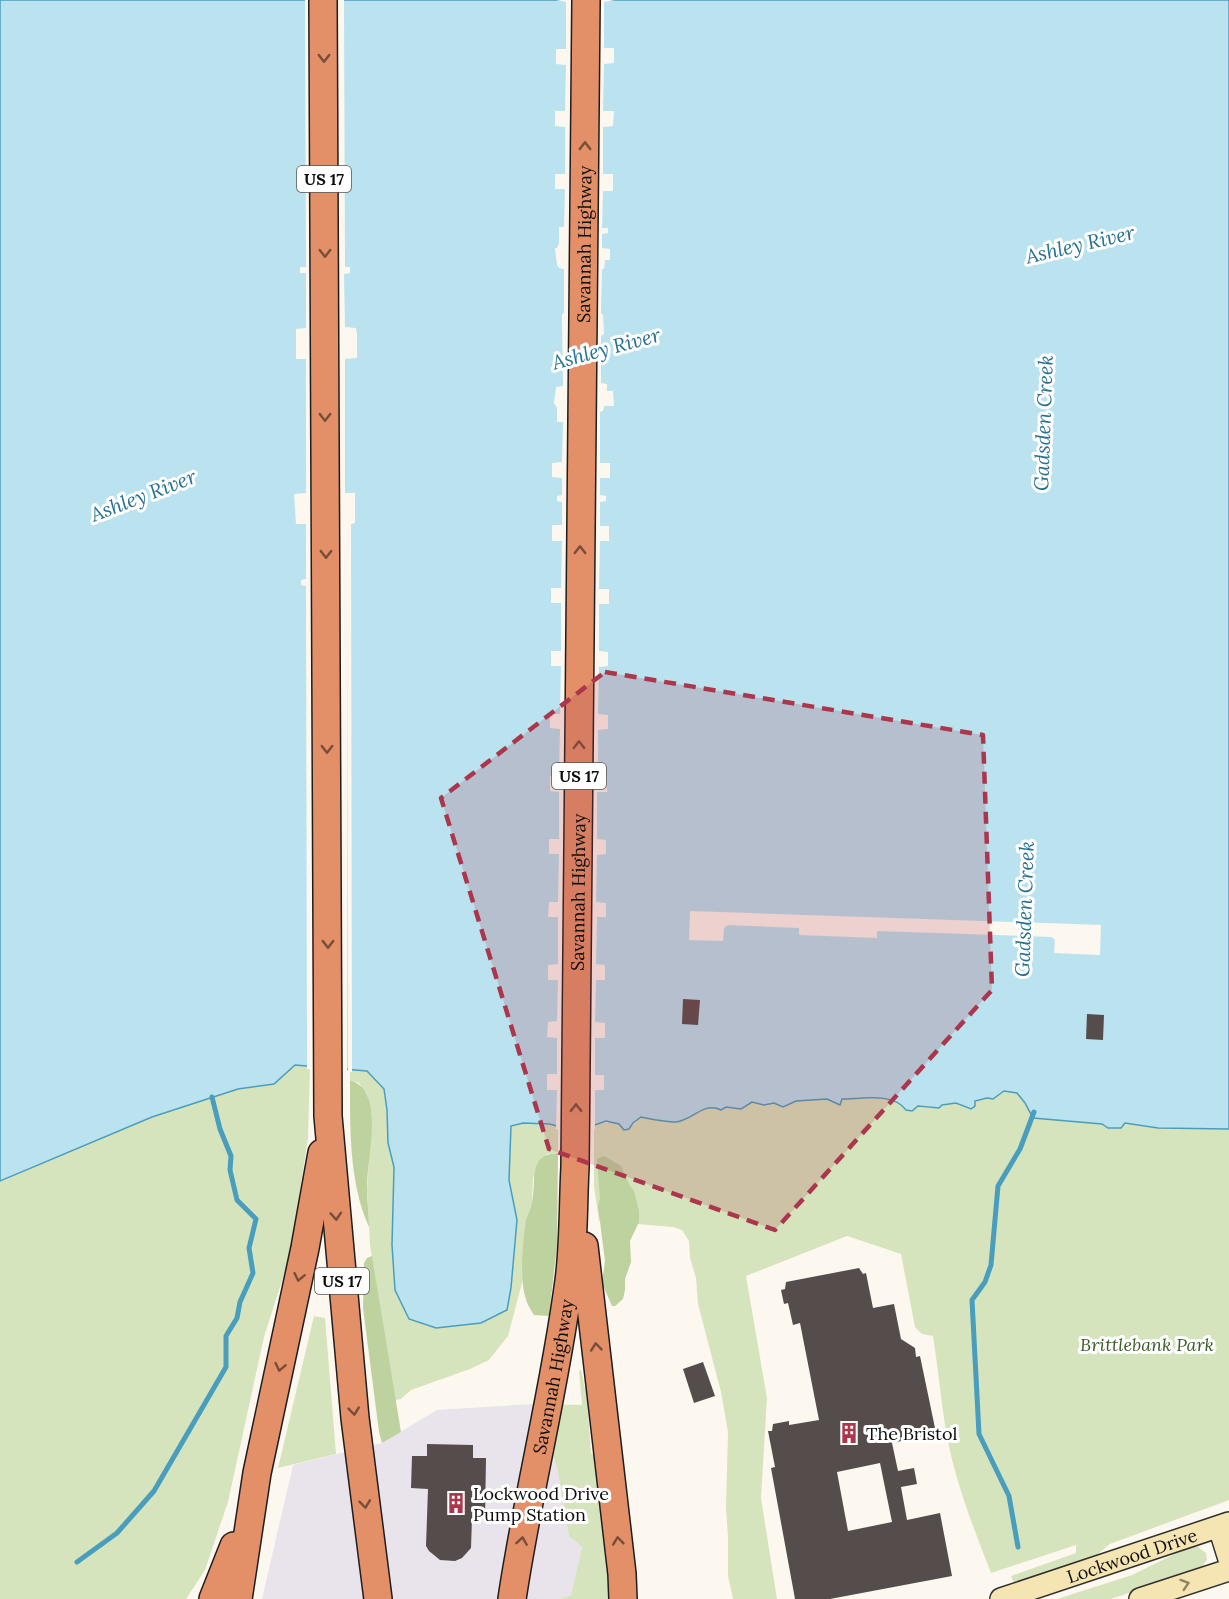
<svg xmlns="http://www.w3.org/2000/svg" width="1229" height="1599" font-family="Lora,serif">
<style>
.industrial{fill:#e9e3eb}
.green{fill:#d6e4bd}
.forest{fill:#bdd29e}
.water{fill:#bae2ef;stroke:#4a9ebd;stroke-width:1.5}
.pier{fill:#fdf8ef}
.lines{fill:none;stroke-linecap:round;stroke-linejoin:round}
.stream{stroke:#4a9ebd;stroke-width:5}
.building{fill:#554d4b;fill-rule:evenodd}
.secondary-casing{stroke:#2f2f2f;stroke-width:24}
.highway-casing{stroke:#1e1e1e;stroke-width:30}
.secondary{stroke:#f5e5b2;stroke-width:21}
.highway{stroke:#e38f68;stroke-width:27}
.oneway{stroke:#784e3a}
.oneway2{stroke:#8d8468}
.marked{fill:#ac364c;fill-opacity:0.2;stroke:#ac364c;stroke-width:4.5;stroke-dasharray:12 8;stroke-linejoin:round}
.labels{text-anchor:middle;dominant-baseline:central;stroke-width:6;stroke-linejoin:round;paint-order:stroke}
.shield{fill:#fff;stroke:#565656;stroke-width:1.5}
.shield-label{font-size:16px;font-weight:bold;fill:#0d0d0d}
.street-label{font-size:18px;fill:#0d0d0d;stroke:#fff}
.park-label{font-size:18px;font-style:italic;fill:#395d25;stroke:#fff}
.poi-label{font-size:18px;fill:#0d0d0d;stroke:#fff;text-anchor:start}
.water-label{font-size:20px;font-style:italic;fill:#267090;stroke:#fff}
</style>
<rect width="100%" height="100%" fill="#fdf8ef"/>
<!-- industrial -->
<polygon class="industrial" points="533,1404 557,1467 569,1536 582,1547 571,1595 560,1599 262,1599 293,1465 382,1443 437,1410"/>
<!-- green -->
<g class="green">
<polygon points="295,1065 310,1066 308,1138 290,1256 264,1337 228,1502 205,1570 186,1599 0,1599 0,1181 152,1117 238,1089 274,1084"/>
<polygon points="350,1069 367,1070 384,1089 387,1111 388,1143 394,1167 392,1245 395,1290 436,1328 481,1323 507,1310 511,1288 517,1220 509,1180 511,1126 523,1123 558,1126 558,1153 547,1154 533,1178 532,1202 527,1219 524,1242 523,1279 508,1336 489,1360 470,1369 411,1390 401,1399 395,1400 370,1245 367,1189 371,1130 370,1108 367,1094 359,1083 350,1080"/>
<path d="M 1004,1091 L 1017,1093 L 1025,1103 L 1033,1118 L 1102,1124 L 1125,1123 L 1158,1128 L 1229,1129 L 1229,1500 L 1110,1544 L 1094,1557 L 1014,1583 L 1011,1576 L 1076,1553 L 1076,1545 L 991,1573 C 973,1527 955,1481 946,1432 C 941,1400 938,1368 933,1336 L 922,1334 L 915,1327 L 901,1254 L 847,1236 L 746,1276 L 767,1398 L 761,1498 L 777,1599 L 733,1599 L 728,1576 L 728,1538 L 726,1507 L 728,1432 L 721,1392 L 698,1304 L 696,1278 L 690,1258 L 689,1241 L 682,1230 L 673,1227 L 599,1221 L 594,1186 L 594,1126 C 608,1120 615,1122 629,1129 L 641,1117 L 674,1122 L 687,1119 L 696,1112 L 710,1108 L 726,1107 L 740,1109 L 752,1102 L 764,1105 L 774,1103 L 783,1107 L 796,1101 L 827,1099 L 840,1105 L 842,1099 L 891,1099 L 903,1105 L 930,1108 L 956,1103 L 971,1109 L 975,1101 L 1000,1095 Z"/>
<polygon points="314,1316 325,1318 336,1454 278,1468"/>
<polygon points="581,1370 587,1398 591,1453 594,1455 610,1599 560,1599 571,1595 582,1547 569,1536 557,1467 533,1404 582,1405 579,1371"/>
<polygon points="1191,1546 1198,1547 1206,1553 1207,1560 1200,1569 1111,1599 1057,1599 1132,1575"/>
</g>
<!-- forest -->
<g class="forest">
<path d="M 350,1080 C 358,1083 364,1087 367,1095 C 378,1121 367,1161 367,1189 C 367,1202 369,1215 369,1227 C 349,1182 350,1129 350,1080 Z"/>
<path d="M 558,1153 L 557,1245 L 549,1316 L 534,1315 C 531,1310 527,1304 526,1299 C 519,1279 523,1240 526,1220 C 528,1214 531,1208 532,1202 C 537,1181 527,1154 558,1153 Z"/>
<polygon points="604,1156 621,1166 630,1186 634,1191 639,1211 639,1222 630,1241 631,1262 625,1279 625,1290 623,1299 615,1306 612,1306 602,1283 605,1261 598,1206 600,1198 597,1159"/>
<polygon points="372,1256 401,1432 382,1443 379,1432 363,1308 364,1263 367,1258"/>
</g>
<!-- water -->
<path class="water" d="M 0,0 L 1229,0 L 1229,1129 L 1158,1128 L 1125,1123 L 1121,1128 L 1108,1128 L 1102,1124 L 1033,1118 L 1025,1103 L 1017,1093 L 1004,1091 L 993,1099 L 987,1098 L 975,1101 L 975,1106 L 971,1109 L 956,1103 L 942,1105 L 939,1108 L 918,1106 L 912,1111 L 906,1110 C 893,1092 861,1099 842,1099 L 840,1105 L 827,1099 L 796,1101 L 783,1107 L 774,1103 L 764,1105 L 752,1102 L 741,1109 L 726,1107 L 721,1110 C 704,1101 692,1121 675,1122 C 668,1122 649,1119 641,1117 L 633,1123 L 629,1129 L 624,1130 L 619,1124 L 606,1121 L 578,1131 L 549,1124 L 523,1123 L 511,1126 L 509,1180 L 517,1220 L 511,1288 L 507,1310 L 481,1323 L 436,1328 L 409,1319 L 395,1290 L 392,1245 L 394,1167 L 388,1143 L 387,1110 L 384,1089 L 367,1071 L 295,1065 L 274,1084 L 238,1089 L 152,1117 L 0,1181 Z"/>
<!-- pier -->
<g class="pier">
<polygon points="305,0 344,0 345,267 350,267 350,273 344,274 345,327 356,328 357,335 357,358 345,359 345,493 355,493 355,523 351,524 352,1072 348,1072 347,586 347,1072 307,1069 306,586 301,585 301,580 306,579 306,524 296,524 294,494 306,493 306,359 296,359 296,329 306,328 306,273 300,273 300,267 306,267"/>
<polygon points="556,0 615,0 604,2 604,48 614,48 614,63 604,64 603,111 614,111 613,126 603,127 603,174 613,174 613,191 603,191 602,228 608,228 608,233 602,234 602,248 610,249 610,260 605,260 604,269 602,269 601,313 603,315 604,334 601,336 601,383 607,384 607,391 613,391 614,406 604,406 603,411 600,412 600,463 610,463 610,478 600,478 600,495 606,496 606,501 600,502 600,526 609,526 609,541 600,541 599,589 609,589 609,604 599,604 599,651 608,652 608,666 599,667 598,714 608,715 608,729 598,730 598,777 607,777 607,792 597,792 597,839 606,840 606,854 597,855 596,902 606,903 606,917 597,917 596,964 605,965 605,980 596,980 595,1022 605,1023 605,1038 595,1038 595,1075 604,1075 604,1090 595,1090 595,1129 578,1134 556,1129 557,1090 547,1090 547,1074 557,1074 557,1038 547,1037 548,1022 557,1021 558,980 548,980 548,965 558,964 558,917 548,917 549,902 558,902 559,854 549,854 549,839 559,839 559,792 550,791 550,776 559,776 560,729 550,728 550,714 560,714 561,666 551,666 551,651 561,651 561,603 551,603 551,588 561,588 562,541 552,541 552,525 562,525 562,502 557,501 557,496 562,495 562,478 552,477 552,463 562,462 563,422 557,422 557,408 554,403 556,387 563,386 562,315 564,312 564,269 559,268 557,265 555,248 557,248 559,243 559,227 564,227 565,189 555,189 555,174 565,174 565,127 555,126 555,111 565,111 566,65 556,64 556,49 566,49 566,2"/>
<polygon points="690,911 1101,925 1100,955 1054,953 1055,940 1052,937 877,931 877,938 799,935 799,928 728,925 724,928 723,941 689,940"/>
</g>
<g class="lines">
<!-- stream -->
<g class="stream">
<polyline points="1018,1547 1009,1496 979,1434 972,1300 985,1282 991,1265 998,1186 1020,1149 1034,1112"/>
<polyline points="77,1562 117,1533 154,1491 226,1367 226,1336 237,1318 240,1302 253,1273 249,1248 256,1219 237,1200 230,1170 231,1156 220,1129 212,1097"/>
</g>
</g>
<!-- building -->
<g class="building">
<polygon points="683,999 700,1000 698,1025 682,1024"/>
<polygon points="1087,1014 1104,1015 1103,1040 1086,1039"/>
<path d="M 859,1268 L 863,1274 L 866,1273 L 873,1308 L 894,1304 L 901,1339 L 915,1348 L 916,1357 L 920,1356 L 935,1428 L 928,1431 L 929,1435 L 892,1443 L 898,1471 L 914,1468 L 917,1484 L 901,1487 L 907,1520 L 940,1513 L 952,1576 L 830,1599 L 795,1599 L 771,1468 L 775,1467 L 768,1431 L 772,1431 L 773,1424 L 789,1421 L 789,1425 L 819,1420 L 800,1323 L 793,1325 L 788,1303 L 784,1304 L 781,1290 L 785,1289 L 786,1282 ZM 880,1463 L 892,1522 L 848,1531 L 837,1472 Z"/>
<polygon points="703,1362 715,1396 694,1403 683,1369"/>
<polygon points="427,1444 473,1445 473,1458 486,1458 485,1518 472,1518 471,1548 462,1558 455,1561 440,1560 429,1551 426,1546 428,1489 411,1488 412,1456 427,1456"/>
</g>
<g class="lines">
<defs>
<g id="secondary">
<polyline points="1219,1527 1229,1559"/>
<path id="s1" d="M 1001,1599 L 1229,1523"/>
<polyline points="1140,1599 1229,1570"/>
</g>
<g id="highway">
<polyline points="323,0 328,1116 355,1418 378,1599"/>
<polyline points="584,1246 622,1574 623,1599"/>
<polyline points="213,1599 234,1546"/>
<polyline points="238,1599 257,1473 305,1248 322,1153"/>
<path id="s2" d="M 512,1599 C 528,1492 555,1388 569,1281 C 574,1243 573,1204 575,1167 L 586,0"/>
</g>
</defs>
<!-- secondary casing -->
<use href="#secondary" class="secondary-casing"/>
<!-- highway casing -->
<use href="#highway" class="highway-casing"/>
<!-- secondary -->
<use href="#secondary" class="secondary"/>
<!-- highway -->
<use href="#highway" class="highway"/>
</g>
<!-- one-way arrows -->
<defs><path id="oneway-chevron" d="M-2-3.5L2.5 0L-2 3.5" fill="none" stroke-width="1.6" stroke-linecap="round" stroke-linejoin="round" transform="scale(1.5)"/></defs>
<g class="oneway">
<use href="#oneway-chevron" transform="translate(324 58) rotate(90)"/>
<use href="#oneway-chevron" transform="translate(585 146) rotate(-90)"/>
<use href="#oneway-chevron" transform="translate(325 253) rotate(90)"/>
<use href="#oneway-chevron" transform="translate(325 417) rotate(90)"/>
<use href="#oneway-chevron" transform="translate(580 550) rotate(-90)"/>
<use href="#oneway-chevron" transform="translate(326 554) rotate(90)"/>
<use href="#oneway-chevron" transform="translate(579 745) rotate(-90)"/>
<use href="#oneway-chevron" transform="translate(327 749) rotate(90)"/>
<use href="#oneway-chevron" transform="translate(328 944) rotate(90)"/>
<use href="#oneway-chevron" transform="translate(576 1108) rotate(-90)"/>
<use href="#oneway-chevron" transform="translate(336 1216) rotate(86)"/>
<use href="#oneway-chevron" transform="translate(299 1277) rotate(102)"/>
<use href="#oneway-chevron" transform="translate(596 1347) rotate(-96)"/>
<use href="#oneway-chevron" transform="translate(280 1367) rotate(102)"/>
<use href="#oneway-chevron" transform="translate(354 1411) rotate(84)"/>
<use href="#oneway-chevron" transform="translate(365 1504) rotate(83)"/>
<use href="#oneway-chevron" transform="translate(522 1541) rotate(-81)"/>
<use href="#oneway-chevron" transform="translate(618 1541) rotate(-96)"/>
</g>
<use class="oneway2" href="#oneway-chevron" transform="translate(1185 1584) rotate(-18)"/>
<!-- marked area -->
<path class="marked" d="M 605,672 L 983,735 L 992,990 L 775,1230 L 549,1149 L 441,798 Z"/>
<!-- icons -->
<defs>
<symbol id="building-bare" viewBox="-9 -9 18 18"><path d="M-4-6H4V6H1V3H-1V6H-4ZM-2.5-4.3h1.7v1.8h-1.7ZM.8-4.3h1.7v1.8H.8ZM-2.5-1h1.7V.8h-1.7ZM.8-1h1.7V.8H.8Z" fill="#ac364c" stroke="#fff" stroke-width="2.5" paint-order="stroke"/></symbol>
</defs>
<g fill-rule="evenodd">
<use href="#building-bare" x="834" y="1418" width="30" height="30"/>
<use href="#building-bare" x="441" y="1488" width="30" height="30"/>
</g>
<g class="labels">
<!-- shield labels -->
<g class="shield">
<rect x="297" y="166" width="54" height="26" rx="4.5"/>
<rect x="552" y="763" width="54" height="26" rx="4.5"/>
<rect x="315" y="1268" width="54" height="26" rx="4.5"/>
</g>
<g class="shield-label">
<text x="324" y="179">US 17</text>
<text x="579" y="776">US 17</text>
<text x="342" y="1281">US 17</text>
</g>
<!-- street labels -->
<g class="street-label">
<text stroke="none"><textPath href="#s2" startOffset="1360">Savannah Highway</textPath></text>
<text stroke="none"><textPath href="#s2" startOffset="712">Savannah Highway</textPath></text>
<text stroke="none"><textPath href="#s2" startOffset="226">Savannah Highway</textPath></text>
<text stroke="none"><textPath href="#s1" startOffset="138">Lockwood Drive</textPath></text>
</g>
<!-- park labels -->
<g class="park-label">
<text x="1147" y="1344">Brittlebank Park</text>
</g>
<!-- poi labels -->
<g class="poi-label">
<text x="866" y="1433">The Bristol</text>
<text x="473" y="1493">Lockwood Drive<tspan x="473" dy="21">Pump Station</tspan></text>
</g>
<!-- water labels -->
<g class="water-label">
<text transform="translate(1080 244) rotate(-13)">Ashley River</text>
<text transform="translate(606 348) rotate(-15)">Ashley River</text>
<text transform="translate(1043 423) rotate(-88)">Gadsden Creek</text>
<text transform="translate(143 495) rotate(-21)">Ashley River</text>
<text transform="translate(1024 909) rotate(-88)">Gadsden Creek</text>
</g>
</g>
</svg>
